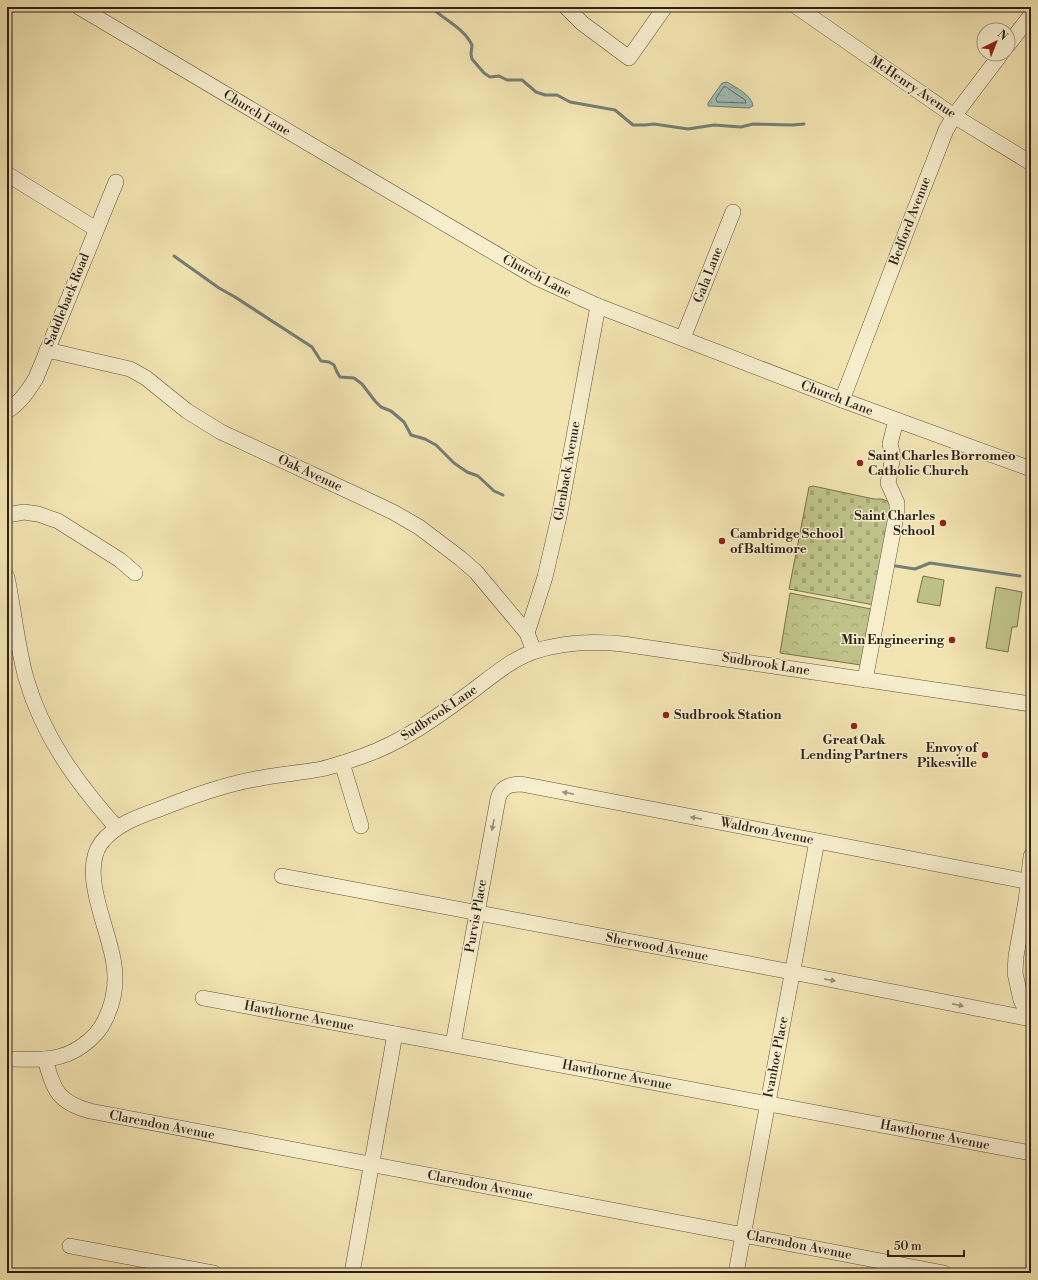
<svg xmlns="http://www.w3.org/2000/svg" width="1038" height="1280" font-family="'Libre Bodoni',serif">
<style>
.green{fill:#bfc389;stroke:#777251}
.forest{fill:url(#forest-crowns);stroke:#777251}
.cemetery{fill:url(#cemetery-stones);stroke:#777251}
.water{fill:url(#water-ripples);stroke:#737f78}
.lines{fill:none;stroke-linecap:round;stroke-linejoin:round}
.shore{stroke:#686f68;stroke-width:1}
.stream{stroke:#737f78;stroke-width:3}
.minor-casing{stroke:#60523f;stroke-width:16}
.minor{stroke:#f7eecd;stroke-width:15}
.oneway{fill:#9d927c}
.poi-dot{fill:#8f2418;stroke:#f7eecd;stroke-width:1.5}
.labels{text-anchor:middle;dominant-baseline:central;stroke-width:3;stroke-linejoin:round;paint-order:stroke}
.street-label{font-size:13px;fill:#2f2119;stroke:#f7eecd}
.poi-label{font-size:13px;font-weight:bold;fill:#2f2119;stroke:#f7eecd;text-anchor:start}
</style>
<defs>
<pattern id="forest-crowns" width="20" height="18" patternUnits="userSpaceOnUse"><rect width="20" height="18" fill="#bfc389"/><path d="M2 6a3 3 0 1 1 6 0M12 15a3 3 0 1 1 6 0" fill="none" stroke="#a4a776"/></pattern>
<pattern id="cemetery-stones" width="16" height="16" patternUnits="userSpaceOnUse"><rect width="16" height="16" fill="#bfc389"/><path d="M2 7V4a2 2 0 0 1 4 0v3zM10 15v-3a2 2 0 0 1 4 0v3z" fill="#a4a776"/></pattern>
<pattern id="water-ripples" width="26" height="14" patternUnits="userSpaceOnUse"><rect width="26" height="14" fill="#a0bdb7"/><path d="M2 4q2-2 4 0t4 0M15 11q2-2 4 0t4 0" fill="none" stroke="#8aa29d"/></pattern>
</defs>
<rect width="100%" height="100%" fill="#f3e5b2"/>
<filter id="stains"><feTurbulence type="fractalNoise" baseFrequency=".005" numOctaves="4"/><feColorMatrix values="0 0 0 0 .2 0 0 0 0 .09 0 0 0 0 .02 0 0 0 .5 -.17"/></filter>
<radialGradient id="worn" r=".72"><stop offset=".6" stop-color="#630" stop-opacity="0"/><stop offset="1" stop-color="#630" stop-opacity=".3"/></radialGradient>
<!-- green -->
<g class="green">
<polygon points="923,576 944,580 940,606 917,602"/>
<polygon points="996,587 1022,592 1017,627 1012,627 1008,652 986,648"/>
</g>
<!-- forest -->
<polygon class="forest" points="790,593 871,609 861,665 780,653"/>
<!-- cemetery -->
<polygon class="cemetery" points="813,486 874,499 882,499 892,503 874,605 789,589 809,487"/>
<!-- water -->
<path class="water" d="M 727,82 C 735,87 752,95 753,106 L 749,108 L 708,106 L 708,103 L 722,83 Z"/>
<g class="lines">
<!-- shore -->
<polygon class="shore" points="724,87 726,87 745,100 746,103 717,102 716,99"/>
<!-- stream -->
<g class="stream">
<path d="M 431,7 C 444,20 464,28 472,45 L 471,54 L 472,59 L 484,73 L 490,77 L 499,76 L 507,80 L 522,80 L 536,92 L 545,95 L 557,95 L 570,102 L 615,110 L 633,125 L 645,125 L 654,124 L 688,129 L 714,125 L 741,127 L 753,124 L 792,125 L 804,124"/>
<polyline points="174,256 219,288 235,297 312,347 321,361 329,362 334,365 337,372 340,377 354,378 362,384 375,401 381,407 391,411 404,422 411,435 425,439 436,445 454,463 467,472 478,476 494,491 503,495"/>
<polyline points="890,565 915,569 930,563 1020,576"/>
</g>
<defs>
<g id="minor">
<polyline points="79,7 313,146 537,278 598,306 842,400 1031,469"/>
<polyline points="566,7 582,23 629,58 665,7"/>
<polyline points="797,7 954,116 1031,163"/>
<polyline points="1008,45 1031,15"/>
<polyline points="7,174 96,229"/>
<polyline points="683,338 733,212"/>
<polyline points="47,350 130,369 146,378 187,411 221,432 357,495 393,512 419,527 460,558 476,572 527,633 534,651"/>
<polyline points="842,400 908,227 946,130 954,116 1001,54"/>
<path d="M 7,411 C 20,403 28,391 36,378 L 116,182"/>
<polyline points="7,515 24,512 38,514 58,521 120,560 135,573"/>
<path d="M 7,577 C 14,611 17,645 26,678 C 43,737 77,783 117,828"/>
<polyline points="527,633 545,577 560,512 598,306"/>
<polyline points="865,680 897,511 897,503 888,483 893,456 890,444 896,420"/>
<polyline points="342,763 361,826"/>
<polyline points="282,876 792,972 1031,1019"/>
<polyline points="203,998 1031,1153"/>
<polyline points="1030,1019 1021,1000 1015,973 1016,956 1026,901 1031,856"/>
<path d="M 453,1044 L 498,799 C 501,787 509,784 521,784 L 1031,882"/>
<path d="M 7,1059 C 35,1059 58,1063 82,1046 C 92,1039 100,1031 105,1020 C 114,1002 117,985 114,965 C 110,930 79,874 101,843 C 115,825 137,817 157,810 C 190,797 225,784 261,778 C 281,774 301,773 321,769 C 335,766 349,761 363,756 C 403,742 437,717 471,692 C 490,678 510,660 533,652 C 562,642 593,641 623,644 L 1031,704"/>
<path d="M 45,1059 C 54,1090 57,1102 90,1111 L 944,1273"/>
<polyline points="70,1246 214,1273"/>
<polyline points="352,1273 395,1034"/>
<polyline points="736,1273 817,841"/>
</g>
</defs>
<!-- minor casing -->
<use href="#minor" class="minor-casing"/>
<!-- minor -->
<use href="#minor" class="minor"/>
</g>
<!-- one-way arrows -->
<defs><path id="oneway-solid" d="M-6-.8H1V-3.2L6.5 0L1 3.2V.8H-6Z"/></defs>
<g class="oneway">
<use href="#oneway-solid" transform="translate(568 793) rotate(-169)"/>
<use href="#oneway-solid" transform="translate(696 818) rotate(-169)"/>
<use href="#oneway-solid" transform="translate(493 825) rotate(101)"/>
<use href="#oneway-solid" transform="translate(830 980) rotate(11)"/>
<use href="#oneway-solid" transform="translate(958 1005) rotate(11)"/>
</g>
<!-- markers -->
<g class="poi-dot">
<circle cx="860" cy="463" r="4"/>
<circle cx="943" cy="523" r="4"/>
<circle cx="722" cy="541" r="4"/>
<circle cx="952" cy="640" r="4"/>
<circle cx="666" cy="715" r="4"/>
<circle cx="854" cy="726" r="4"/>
<circle cx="985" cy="755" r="4"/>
</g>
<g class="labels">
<!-- street labels -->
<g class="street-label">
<text transform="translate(913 87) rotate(34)">McHenry Avenue</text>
<text transform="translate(257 113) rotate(31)">Church Lane</text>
<text transform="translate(910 221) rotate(-69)">Bedford Avenue</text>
<text transform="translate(708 275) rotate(-69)">Gala Lane</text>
<text transform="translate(537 276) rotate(28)">Church Lane</text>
<text transform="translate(67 300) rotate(-68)">Saddleback Road</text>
<text transform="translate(837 398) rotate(21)">Church Lane</text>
<text transform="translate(567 471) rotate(-80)">Glenback Avenue</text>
<text transform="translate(310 473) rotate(25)">Oak Avenue</text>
<text transform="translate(766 664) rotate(9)">Sudbrook Lane</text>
<text transform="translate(439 713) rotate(-34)">Sudbrook Lane</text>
<text transform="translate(767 831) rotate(11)">Waldron Avenue</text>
<text transform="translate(476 916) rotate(-80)">Purvis Place</text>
<text transform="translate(657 947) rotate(11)">Sherwood Avenue</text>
<text transform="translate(299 1016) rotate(11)">Hawthorne Avenue</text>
<text transform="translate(776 1057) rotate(-79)">Ivanhoe Place</text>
<text transform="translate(617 1075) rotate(11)">Hawthorne Avenue</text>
<text transform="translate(162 1125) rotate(11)">Clarendon Avenue</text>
<text transform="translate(935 1135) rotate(11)">Hawthorne Avenue</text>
<text transform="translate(480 1185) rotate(11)">Clarendon Avenue</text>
<text transform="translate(799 1245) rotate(11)">Clarendon Avenue</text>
</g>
<!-- poi labels -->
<g class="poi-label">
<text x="868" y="456">Saint Charles Borromeo<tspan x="868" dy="15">Catholic Church</tspan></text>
<text x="935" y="516" text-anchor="end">Saint Charles<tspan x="935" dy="15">School</tspan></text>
<text x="730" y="534">Cambridge School<tspan x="730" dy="15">of Baltimore</tspan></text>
<text x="944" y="640" text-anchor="end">Min Engineering</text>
<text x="674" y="715">Sudbrook Station</text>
<text x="854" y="740" text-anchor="middle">Great Oak<tspan x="854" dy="15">Lending Partners</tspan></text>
<text x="977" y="748" text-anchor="end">Envoy of<tspan x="977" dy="15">Pikesville</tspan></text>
</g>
</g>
<!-- margin -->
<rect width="1038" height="1280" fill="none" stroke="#f3e5b2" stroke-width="24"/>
<rect x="8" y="8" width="1022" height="1264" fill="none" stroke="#2f2119" stroke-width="2"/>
<rect x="12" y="12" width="1014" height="1256" fill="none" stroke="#2f2119"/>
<!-- north arrow -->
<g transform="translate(996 42) rotate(43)"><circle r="19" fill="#f7eecd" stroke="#a79c85"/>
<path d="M0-3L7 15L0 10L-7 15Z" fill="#8f2418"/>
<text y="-6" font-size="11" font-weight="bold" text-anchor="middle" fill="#2f2119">N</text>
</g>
<!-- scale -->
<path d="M888 1250v6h76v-6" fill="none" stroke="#2f2119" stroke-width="2"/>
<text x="894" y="1250" font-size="12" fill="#2f2119" stroke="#f7eecd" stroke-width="3" paint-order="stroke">50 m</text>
<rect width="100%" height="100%" filter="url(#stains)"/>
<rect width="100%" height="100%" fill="url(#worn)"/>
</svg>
